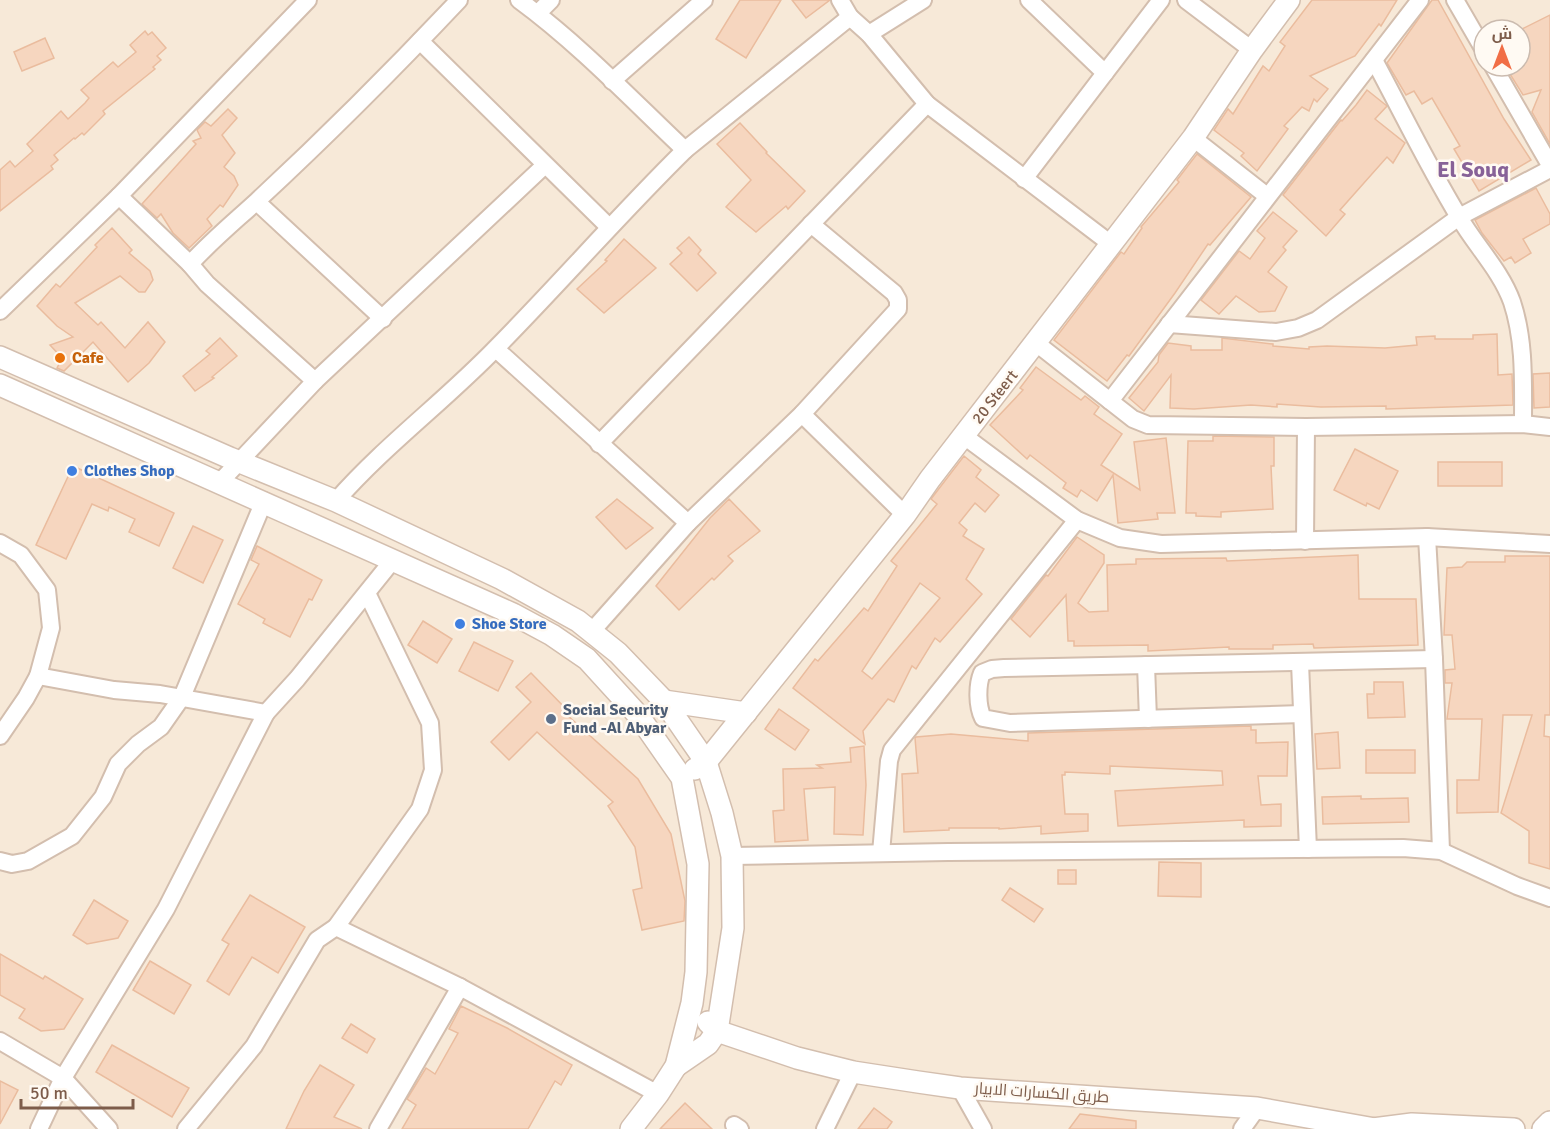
<svg xmlns="http://www.w3.org/2000/svg" width="1550" height="1129" font-family="Signika,Cairo,sans-serif">
<style>
.residential{fill:#f7e9d8;fill-rule:evenodd}
.building{fill:#f6d6bf;stroke:#eabc9e;stroke-width:1.5;fill-rule:evenodd}
.lines{fill:none;stroke-linecap:round;stroke-linejoin:round}
.minor-casing{stroke:#d3beae;stroke-width:20}
.tertiary-casing{stroke:#d3beae;stroke-width:24}
.minor{stroke:#fff;stroke-width:16}
.tertiary{stroke:#fff;stroke-width:21}
.food-dot{fill:#e8710a;stroke:#fffaf3;stroke-width:2}
.shop-dot{fill:#3f7fe0;stroke:#fffaf3;stroke-width:2}
.service-dot{fill:#5c6f8a;stroke:#fffaf3;stroke-width:2}
.labels{text-anchor:middle;dominant-baseline:central;stroke-width:5;stroke-linejoin:round;paint-order:stroke}
.food-label{font-size:16px;font-weight:bold;fill:#c56008;stroke:#fffaf3;text-anchor:start}
.street-label{font-size:16px;fill:#7d5c4a;stroke:#fffaf3}
.shop-label{font-size:16px;font-weight:bold;fill:#366cbe;stroke:#fffaf3;text-anchor:start}
.service-label{font-size:16px;font-weight:bold;fill:#4e5e75;stroke:#fffaf3;text-anchor:start}
.district-label{font-size:22px;font-weight:bold;fill:#876298;stroke:#fffaf3}
</style>
<rect width="100%" height="100%" fill="#fef7ea"/>
<!-- residential -->
<path class="residential" d="M 0,0 L 1550,0 L 1550,1129 L 0,1129 ZM 1484,30 L 1520,30 L 1520,66 L 1484,66 Z"/>
<!-- building -->
<g class="building">
<polygon points="740,0 781,0 746,58 716,39"/>
<polygon points="792,0 830,0 806,18"/>
<polygon points="1312,0 1397,0 1381,26 1379,24 1355,56 1310,76 1328,89 1317,102 1314,99 1309,111 1302,107 1284,126 1288,129 1257,171 1241,156 1244,153 1214,130 1228,109 1233,114 1263,66 1269,71 1285,46 1280,42"/>
<polygon points="1432,0 1438,0 1504,119 1531,160 1479,191 1454,149 1460,146 1432,98 1422,104 1414,91 1406,95 1387,63"/>
<polygon points="1550,15 1550,144 1532,112 1541,90 1523,95 1505,66 1520,66 1520,30"/>
<polygon points="145,31 148,35 152,32 166,48 157,56 161,60 153,67 155,69 103,111 105,114 84,135 82,133 75,139 74,138 54,155 58,160 51,166 53,169 0,211 0,170 10,161 15,167 33,151 27,144 61,111 68,119 85,103 89,98 81,90 113,62 118,67 136,52 130,45"/>
<polygon points="45,38 54,58 22,71 14,52"/>
<polygon points="1367,90 1387,106 1375,119 1405,143 1393,163 1387,157 1340,210 1345,214 1326,236 1283,195 1341,120 1342,121 1356,105"/>
<polygon points="228,109 237,118 222,135 235,153 224,167 234,176 238,185 223,207 220,205 207,219 212,226 189,248 173,233 161,214 157,218 142,204 196,144 193,141 201,138 197,130 205,122 211,126"/>
<polygon points="740,123 767,152 766,153 805,191 788,209 786,206 756,232 726,207 751,180 717,144"/>
<polygon points="1197,154 1251,197 1210,245 1208,244 1175,293 1129,356 1127,355 1107,381 1054,340 1121,252 1124,254 1142,228 1141,227 1179,182 1177,180"/>
<polygon points="1536,188 1550,214 1550,224 1523,239 1531,253 1515,263 1511,257 1504,261 1482,233 1475,220"/>
<polygon points="1273,212 1297,231 1283,247 1286,250 1268,272 1287,287 1275,311 1259,312 1236,296 1219,314 1201,300 1239,251 1250,259 1265,238 1257,231"/>
<polygon points="112,228 132,250 129,253 150,271 153,280 145,292 139,292 120,276 75,303 98,325 101,322 125,348 148,322 165,342 149,363 128,382 93,342 64,371 57,368 62,358 50,345 73,337 57,326 37,306 56,284 60,287 97,247 95,245"/>
<polygon points="689,237 701,250 698,254 716,273 697,291 670,264 682,253 677,248"/>
<polygon points="624,239 656,268 604,313 577,289 607,261 605,260"/>
<polygon points="1497,334 1498,375 1512,374 1513,405 1386,409 1386,406 1321,407 1277,404 1277,407 1251,405 1194,409 1170,408 1171,375 1144,411 1129,398 1158,362 1159,355 1168,343 1191,346 1191,350 1222,350 1222,338 1273,344 1273,346 1309,349 1309,347 1327,346 1385,348 1417,345 1416,337 1435,336 1435,339 1473,339 1473,335"/>
<polygon points="220,338 237,356 212,377 214,378 195,391 183,376 210,354 206,351"/>
<polygon points="1036,367 1081,400 1085,396 1099,407 1094,414 1122,434 1101,465 1140,490 1134,442 1166,438 1175,513 1157,513 1158,519 1118,523 1113,475 1097,501 1081,490 1077,497 1063,488 1066,483 1030,455 1027,459 990,425 1023,390 1020,388"/>
<polygon points="1550,373 1550,407 1534,408 1533,374"/>
<polygon points="1213,436 1274,437 1274,466 1271,466 1273,509 1221,512 1221,517 1196,516 1196,513 1186,513 1188,441 1213,441"/>
<polygon points="1355,449 1398,471 1379,509 1367,503 1366,506 1334,490"/>
<path d="M 964,456 L 981,470 L 976,477 L 999,495 L 985,512 L 975,503 L 959,523 L 967,530 L 963,536 L 984,549 L 966,579 L 982,594 L 940,642 L 935,638 L 916,669 L 912,666 L 894,702 L 888,699 L 863,731 L 865,744 L 793,688 L 815,659 L 818,661 L 864,608 L 868,611 L 897,566 L 891,561 L 937,504 L 931,499 ZM 920,583 L 940,598 L 872,679 L 862,671 Z"/>
<rect x="1438" y="462" width="64" height="24"/>
<polygon points="73,466 174,513 159,546 129,532 135,519 109,507 108,511 92,504 66,559 36,545"/>
<polygon points="617,499 653,528 626,549 596,517"/>
<polygon points="729,499 760,531 728,556 733,561 714,580 712,578 679,610 656,586 710,518"/>
<polygon points="193,526 223,540 203,583 173,568"/>
<polygon points="1077,537 1104,555 1104,563 1078,603 1089,612 1108,611 1107,565 1136,564 1136,559 1226,558 1227,561 1358,555 1359,599 1416,599 1418,645 1314,648 1313,644 1273,645 1273,649 1229,649 1229,647 1148,651 1148,645 1074,646 1074,641 1068,641 1066,595 1030,637 1011,619 1046,575 1048,576"/>
<polygon points="257,546 322,580 312,600 309,599 290,637 263,623 265,619 238,604 259,564 251,560"/>
<polygon points="1505,556 1550,556 1550,715 1545,715 1544,736 1550,737 1550,869 1529,863 1529,831 1501,813 1532,715 1503,715 1498,812 1457,813 1457,780 1479,780 1482,719 1447,719 1452,683 1445,683 1445,670 1455,669 1452,635 1444,635 1447,568 1462,567 1467,562 1505,562"/>
<polygon points="423,621 452,639 437,663 408,645"/>
<polygon points="474,642 513,661 498,691 459,671"/>
<polygon points="531,673 569,712 566,714 638,779 671,834 685,901 684,921 642,930 633,890 642,888 635,847 608,806 613,802 537,732 509,760 491,742 531,702 516,687"/>
<polygon points="1374,682 1403,682 1405,717 1368,718 1367,694 1374,694"/>
<polygon points="779,709 809,730 795,750 765,729"/>
<polygon points="1251,726 1251,730 1256,730 1256,743 1288,742 1287,776 1258,776 1261,805 1281,804 1281,826 1244,827 1244,820 1118,826 1115,791 1223,785 1222,771 1110,766 1110,774 1065,772 1065,775 1062,775 1065,814 1088,814 1088,831 1041,834 1041,826 999,829 999,828 949,828 949,830 904,832 902,774 918,773 915,738 916,737 951,734 1028,741 1028,733"/>
<polygon points="1338,732 1340,768 1317,769 1315,734"/>
<polygon points="864,746 866,785 863,835 834,834 835,787 804,789 808,840 775,842 773,811 784,810 783,769 822,768 817,765 851,762 850,748"/>
<rect x="1366" y="750" width="49" height="23"/>
<polygon points="1361,796 1361,799 1408,798 1409,822 1323,824 1322,797"/>
<polygon points="1159,862 1201,863 1201,897 1158,896"/>
<rect x="1058" y="870" width="18" height="14"/>
<polygon points="1010,888 1043,909 1034,922 1002,900"/>
<polygon points="250,895 305,927 278,973 252,957 229,995 207,981 229,944 222,940"/>
<polygon points="94,900 128,921 118,938 87,944 73,935"/>
<polygon points="0,954 43,979 45,976 83,999 64,1029 41,1031 19,1018 25,1009 0,995"/>
<polygon points="150,961 191,985 174,1014 133,990"/>
<polygon points="461,1006 507,1028 572,1065 561,1085 555,1081 528,1129 402,1129 416,1105 407,1099 426,1068 435,1074 458,1033 449,1029"/>
<polygon points="351,1024 375,1039 367,1053 342,1038"/>
<polygon points="112,1045 189,1088 172,1117 96,1072"/>
<polygon points="320,1065 354,1085 334,1117 362,1129 286,1129 304,1091"/>
<polygon points="0,1081 18,1090 0,1124"/>
<polygon points="685,1103 712,1129 660,1129"/>
<polygon points="874,1108 892,1122 887,1129 858,1129"/>
<polygon points="1080,1114 1136,1121 1136,1129 1069,1129"/>
</g>
<g class="lines">
<defs>
<g id="minor">
<path d="M 459,0 C 394,69 326,137 257,201 C 234,222 211,241 190,264 L 207,284 L 315,381 L 545,165"/>
<path d="M 519,0 C 579,44 631,99 685,150 L 850,17 L 869,34 L 927,104 L 1111,244"/>
<polyline points="840,0 850,17"/>
<polyline points="1186,0 1252,50"/>
<polyline points="1455,0 1484,50"/>
<polyline points="538,13 551,0"/>
<polyline points="869,34 923,0"/>
<polyline points="420,41 609,227"/>
<path d="M 1374,60 C 1402,112 1428,166 1459,217 C 1475,245 1501,271 1512,302 C 1525,341 1523,383 1523,424"/>
<polyline points="1493,66 1550,165"/>
<polyline points="1105,73 1161,0"/>
<polyline points="612,81 704,0"/>
<polyline points="1193,138 1267,196"/>
<polyline points="1024,179 1105,73 1029,0"/>
<polyline points="119,196 190,264"/>
<polyline points="257,202 383,319"/>
<polyline points="0,311 119,196 308,0"/>
<polyline points="1169,324 1276,332 1298,328 1317,320 1459,217 1550,169"/>
<polyline points="1036,343 1133,419 1148,425 1306,427 1523,424 1550,427"/>
<polyline points="496,349 688,523 802,414 898,309 898,300 894,293 811,224"/>
<polyline points="1110,401 1420,0"/>
<polyline points="802,414 905,515"/>
<polyline points="964,436 1077,520 1120,538 1161,544 1427,537 1550,544"/>
<polyline points="599,444 927,104"/>
<polyline points="220,482 315,381"/>
<path d="M 336,501 C 385,445 445,401 497,347 C 561,282 620,214 685,150"/>
<polyline points="1427,537 1434,659 1441,851"/>
<polyline points="1305,541 1306,427"/>
<polyline points="0,543 21,555 47,590 51,628 38,676 26,698 0,736"/>
<polyline points="592,631 688,523"/>
<polyline points="1300,663 1308,849"/>
<polyline points="1146,665 1148,719"/>
<polyline points="38,676 114,690 160,694 266,713 297,679 393,560"/>
<path d="M 1302,714 L 1010,723 L 983,718 C 977,706 977,685 982,673 L 992,669 L 1004,668 L 1434,659"/>
<polyline points="881,853 889,761 892,750 1077,520"/>
<polyline points="732,856 948,852 1403,848 1441,851 1517,886 1550,898"/>
<polyline points="0,861 12,864 28,861 72,836 103,797 118,764 138,744 161,727 182,697 264,501"/>
<polyline points="336,927 420,809 433,770 430,723 367,593"/>
<polyline points="0,1041 63,1078 109,1129"/>
<polyline points="960,1088 983,1129"/>
<polyline points="734,1125 740,1129"/>
<polyline points="39,1129 63,1078 166,909 266,713"/>
<polyline points="186,1129 254,1046 317,940 336,927 460,987 658,1094"/>
<polyline points="378,1129 460,987"/>
<polyline points="825,1129 853,1072"/>
<polyline points="1242,1129 1257,1108"/>
</g>
<g id="tertiary">
<polyline points="0,357 230,458 336,501 502,579 578,621 618,653 664,701 706,762 722,813 732,856 733,928 717,1031 708,1044 676,1066"/>
<polyline points="0,385 513,614 552,635 587,659 638,715 682,778 698,864 696,972 692,1003 676,1066 658,1094 631,1129"/>
<polyline points="664,701 746,713"/>
<polyline points="695,769 706,762 905,515 930,479 1193,138 1252,50 1289,0"/>
<polyline points="708,1022 717,1031 797,1058 853,1072 918,1082 960,1088 1257,1108 1375,1129"/>
<polyline points="1373,1129 1412,1124 1514,1129"/>
<polyline points="1543,1129 1550,1122"/>
</g>
</defs>
<!-- minor casing -->
<use href="#minor" class="minor-casing"/>
<!-- tertiary casing -->
<use href="#tertiary" class="tertiary-casing"/>
<!-- minor -->
<use href="#minor" class="minor"/>
<!-- tertiary -->
<use href="#tertiary" class="tertiary"/>
</g>
<!-- markers -->
<circle class="food-dot" cx="60" cy="358" r="6"/>
<g class="shop-dot">
<circle cx="72" cy="471" r="6"/>
<circle cx="460" cy="624" r="6"/>
</g>
<circle class="service-dot" cx="551" cy="719" r="6"/>
<g class="labels">
<!-- food labels -->
<g class="food-label">
<text x="72" y="358">Cafe</text>
</g>
<!-- street labels -->
<g class="street-label">
<text transform="translate(995 397) rotate(-52)">20 Steert</text>
<text transform="translate(1042 1093) rotate(4)">طريق الكسارات الابيار</text>
</g>
<!-- shop labels -->
<g class="shop-label">
<text x="84" y="471">Clothes Shop</text>
<text x="472" y="624">Shoe Store</text>
</g>
<!-- service labels -->
<g class="service-label">
<text x="563" y="710">Social Security<tspan x="563" dy="18">Fund -Al Abyar</tspan></text>
</g>
<!-- district labels -->
<g class="district-label">
<text x="1473" y="169">El Souq</text>
</g>
</g>
<!-- north arrow -->
<g transform="translate(1502 48)"><circle r="28" fill="#fffaf3" stroke="#cbbbaf" stroke-width="1.5"/>
<path d="M0-4.5L10 22L0 15L-10 22Z" fill="#f16e46"/>
<text y="-9" font-size="16" font-weight="bold" text-anchor="middle" fill="#7d5c4a">ش</text>
</g>
<!-- scale -->
<path d="M21 1099v9h112v-9" fill="none" stroke="#7d5c4a" stroke-width="3"/>
<text x="30" y="1099" font-size="18" fill="#7d5c4a" stroke="#fffaf3" stroke-width="4.5" paint-order="stroke">50 m</text>
</svg>
